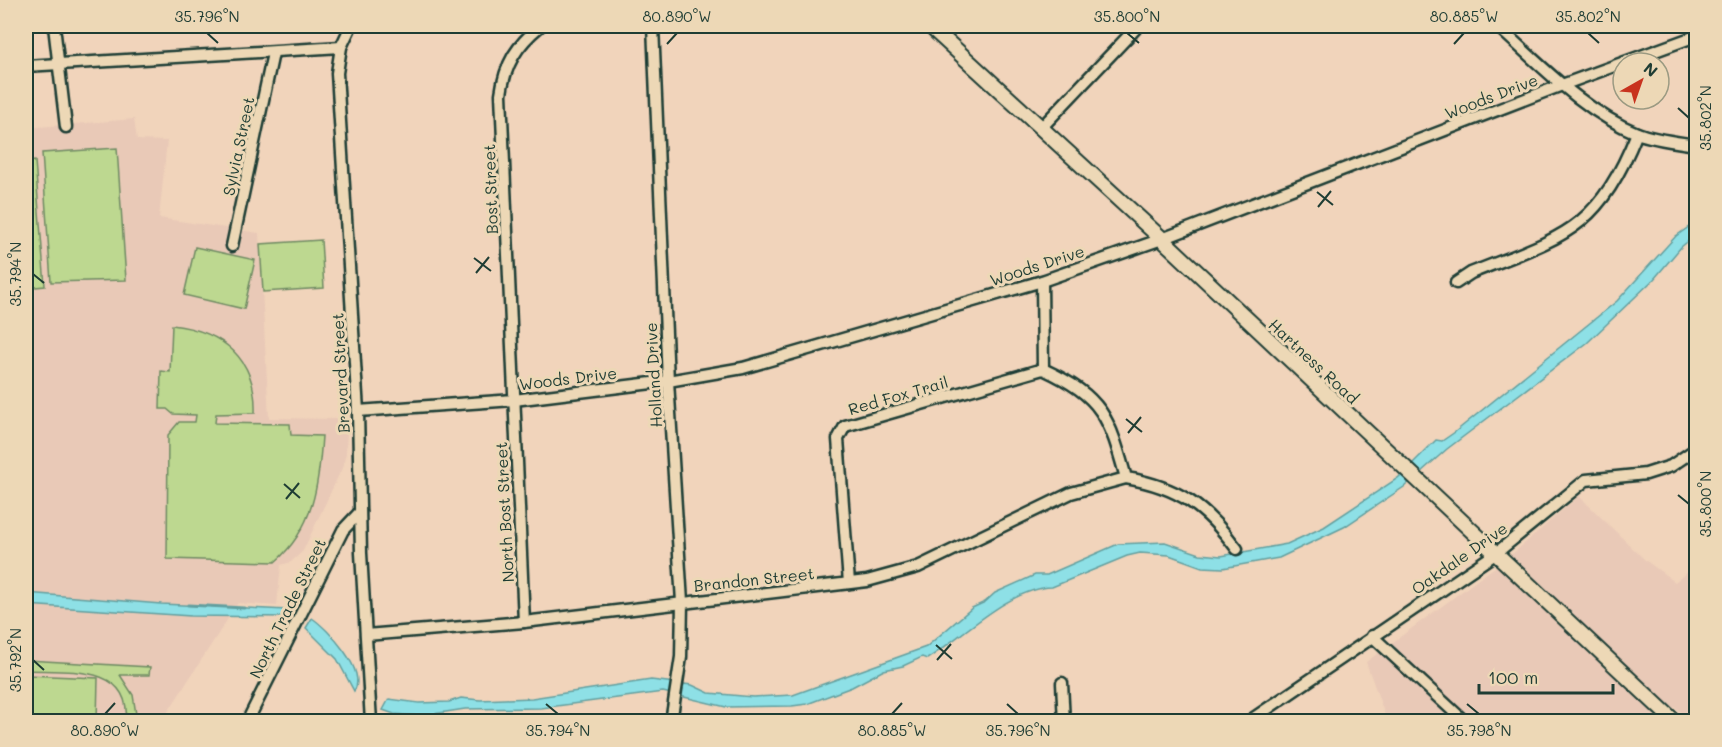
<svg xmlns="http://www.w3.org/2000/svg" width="1722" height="747" font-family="Mali,sans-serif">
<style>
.built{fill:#e9c9b7}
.green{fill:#bdd890;stroke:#6e8a62;stroke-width:1.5}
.water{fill:#8ee0e6;stroke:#629f9f;stroke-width:1.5}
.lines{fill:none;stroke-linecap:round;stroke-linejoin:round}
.stream{stroke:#629f9f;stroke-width:3}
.minor-casing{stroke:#1f3d34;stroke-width:15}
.major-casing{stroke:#1f3d34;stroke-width:18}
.minor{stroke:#edd8b6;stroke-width:10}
.major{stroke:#edd8b6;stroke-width:14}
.ticks{fill:none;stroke:#1f3d34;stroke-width:2}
.labels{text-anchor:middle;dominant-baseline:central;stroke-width:6;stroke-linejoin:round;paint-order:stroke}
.street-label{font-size:16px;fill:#1f3d34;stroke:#edd8b6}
.neatline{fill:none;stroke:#1f3d34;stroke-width:2}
.ticks-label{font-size:15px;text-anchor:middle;fill:#1f3d34}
</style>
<rect width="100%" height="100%" fill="#f1d4bb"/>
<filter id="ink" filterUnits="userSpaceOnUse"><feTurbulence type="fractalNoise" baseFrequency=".0167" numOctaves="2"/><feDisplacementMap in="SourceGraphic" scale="12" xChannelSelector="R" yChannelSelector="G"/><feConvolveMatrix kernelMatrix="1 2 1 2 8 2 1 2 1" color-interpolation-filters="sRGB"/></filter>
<g filter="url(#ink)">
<!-- built -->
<g class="built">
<polygon points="134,119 137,140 167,141 159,218 259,233 269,418 338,419 347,429 346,453 343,466 303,551 291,562 281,565 277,606 238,603 162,721 26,722 26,128"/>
<polygon points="1579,496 1645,560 1675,582 1696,565 1696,721 1691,721 1675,707 1663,721 1387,721 1366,662 1510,556"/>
</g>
<!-- green -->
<g class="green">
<polygon points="117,148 126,280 51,282 42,153"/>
<polygon points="35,161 45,286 26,288 26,162"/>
<polygon points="321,240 324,288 263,292 260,244"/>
<polygon points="195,247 255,260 244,309 184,295"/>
<path d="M 172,325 C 223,331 257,359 255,413 L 216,414 L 215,423 L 290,424 L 291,435 L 322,436 C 319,484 314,528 275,562 L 167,559 L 168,435 L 179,422 L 195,422 L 196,415 L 173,414 L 167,409 L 160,409 L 161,371 L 170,372 Z"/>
<path d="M 26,660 L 150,667 L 149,675 L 120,675 L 133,695 L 137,721 L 126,721 C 132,663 64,672 26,670 Z"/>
<polygon points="26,675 98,678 97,721 26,721"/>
</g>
<!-- water -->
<g class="water">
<path d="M 1696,222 L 1696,235 L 1681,247 L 1654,279 L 1587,343 L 1447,449 L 1404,487 L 1344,527 L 1279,558 L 1223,568 L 1202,567 L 1169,555 L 1140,553 L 1127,556 L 1052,587 C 1010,588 962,637 927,659 L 922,657 L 903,666 L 884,670 L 852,687 L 807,704 L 792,706 L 726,707 L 663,692 L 541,708 L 465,709 L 420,716 L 394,714 L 383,710 L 389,699 L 419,703 L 449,702 L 461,698 L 480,700 L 532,698 L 651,680 L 692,685 L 709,693 L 753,697 L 793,695 L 926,647 L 972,608 L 985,602 L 995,593 L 1035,575 L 1047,575 L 1118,544 L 1165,542 L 1200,554 L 1221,556 L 1287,544 L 1324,527 L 1398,478 L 1436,440 L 1442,441 L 1455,432 L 1617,301 L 1676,236 Z"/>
<polygon points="26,593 161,604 287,610 284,617 191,616 26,605"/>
<path d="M 312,618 C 327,628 368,671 354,691 L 337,659 L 306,628 Z"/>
</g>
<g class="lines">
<!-- stream -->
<g class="stream">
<polyline points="1687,26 1691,35"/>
<polyline points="188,605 244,608"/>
</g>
<defs>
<g id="minor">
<polyline points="54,26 66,127"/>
<polyline points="351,26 341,47 337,73 358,411 361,553 371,722"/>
<polyline points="653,26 668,381 682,602 681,657 671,722"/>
<path d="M 1497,26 C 1540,64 1583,111 1637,133 C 1656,140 1677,142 1696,145"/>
<polyline points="26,66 341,47"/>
<polyline points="1041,128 1138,26"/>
<polyline points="232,246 273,53"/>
<path d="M 1042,281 L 1043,369 C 1103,397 1109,417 1126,478 C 1179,487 1206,507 1237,549"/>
<path d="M 1456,283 L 1471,273 C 1564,236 1597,232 1637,133"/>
<polyline points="358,411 514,400 668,381 743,368 1042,281 1162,239 1562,85 1696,36"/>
<polyline points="849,583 838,439 845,426 1043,369"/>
<path d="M 524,622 L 501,94 C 505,64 517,45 540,26"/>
<polyline points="366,635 524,622 867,581 918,567 1071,493 1126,478"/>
<polyline points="1372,636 1465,722"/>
<polyline points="1062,683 1064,722"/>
<polyline points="247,722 343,530 360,512"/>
<polyline points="1248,722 1495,554 1586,480 1646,474 1671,466 1696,449"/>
</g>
<polyline id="major" points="930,26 1162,239 1675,722"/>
</defs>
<!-- minor casing -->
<use href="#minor" class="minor-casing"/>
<!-- major casing -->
<use href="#major" class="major-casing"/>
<!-- minor -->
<use href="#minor" class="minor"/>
<!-- major -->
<use href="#major" class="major"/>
</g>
</g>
<!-- ticks -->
<path class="ticks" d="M 207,33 L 218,43M 1127,33 L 1139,43M 1588,33 L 1599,43M 667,44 L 677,33M 1454,44 L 1464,33M 1678,108 L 1689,118M 1317,192 L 1333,205M 1318,207 L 1331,191M 474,258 L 491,271M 476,273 L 489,257M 33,274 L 44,283M 1126,419 L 1142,432M 1128,433 L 1141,417M 284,484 L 300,498M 1678,495 L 1689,504M 286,499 L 299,483M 936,645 L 952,659M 33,660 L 44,670M 937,660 L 951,644M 546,704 L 558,714M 1007,704 L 1018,714M 1467,704 L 1479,714M 105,714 L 115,703M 892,714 L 902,703"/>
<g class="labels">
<!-- street labels -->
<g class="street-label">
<text transform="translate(1491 96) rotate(-21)">Woods Drive</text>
<text transform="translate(238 146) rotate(-78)">Sylvia Street</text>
<text transform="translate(490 189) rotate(-92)">Bost Street</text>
<text transform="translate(1037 265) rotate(-18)">Woods Drive</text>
<text transform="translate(1314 361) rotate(43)">Hartness Road</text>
<text transform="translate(340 373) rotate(-93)">Brevard Street</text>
<text transform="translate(653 375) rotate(-93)">Holland Drive</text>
<text transform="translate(568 378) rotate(-7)">Woods Drive</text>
<text transform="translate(898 395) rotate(-16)">Red Fox Trail</text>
<text transform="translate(504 512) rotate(-93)">North Bost Street</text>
<text transform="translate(1459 558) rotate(-35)">Oakdale Drive</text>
<text transform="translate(754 579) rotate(-6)">Brandon Street</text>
<text transform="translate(287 608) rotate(-64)">North Trade Street</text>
</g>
</g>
<!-- margin -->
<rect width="1722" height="747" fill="none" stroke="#edd8b6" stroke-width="66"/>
<!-- north arrow -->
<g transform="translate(1641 81) rotate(40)"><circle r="28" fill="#edd8b6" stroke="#9b9a82" stroke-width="1.5"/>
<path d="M0-4.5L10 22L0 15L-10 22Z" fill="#c8321e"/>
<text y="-9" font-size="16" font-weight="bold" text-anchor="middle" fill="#1f3d34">N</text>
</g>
<!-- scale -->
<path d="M1479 684v9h134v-9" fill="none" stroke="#1f3d34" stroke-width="3"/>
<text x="1488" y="684" font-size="18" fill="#1f3d34" stroke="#edd8b6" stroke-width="4.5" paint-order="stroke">100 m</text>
<rect x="33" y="33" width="1656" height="681" class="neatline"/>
<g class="ticks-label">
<text x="207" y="22">35.796°N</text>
<text x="677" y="22">80.890°W</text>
<text x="1127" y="22">35.800°N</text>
<text x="1464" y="22">80.885°W</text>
<text x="1588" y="22">35.802°N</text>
<text transform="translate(1706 118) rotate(-90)" y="5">35.802°N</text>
<text transform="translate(16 274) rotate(-90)" y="5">35.794°N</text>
<text transform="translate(1706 504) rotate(-90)" y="5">35.800°N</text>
<text transform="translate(16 660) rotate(-90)" y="5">35.792°N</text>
<text x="105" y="736">80.890°W</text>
<text x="558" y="736">35.794°N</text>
<text x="892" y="736">80.885°W</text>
<text x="1018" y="736">35.796°N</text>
<text x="1479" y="736">35.798°N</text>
</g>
</svg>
